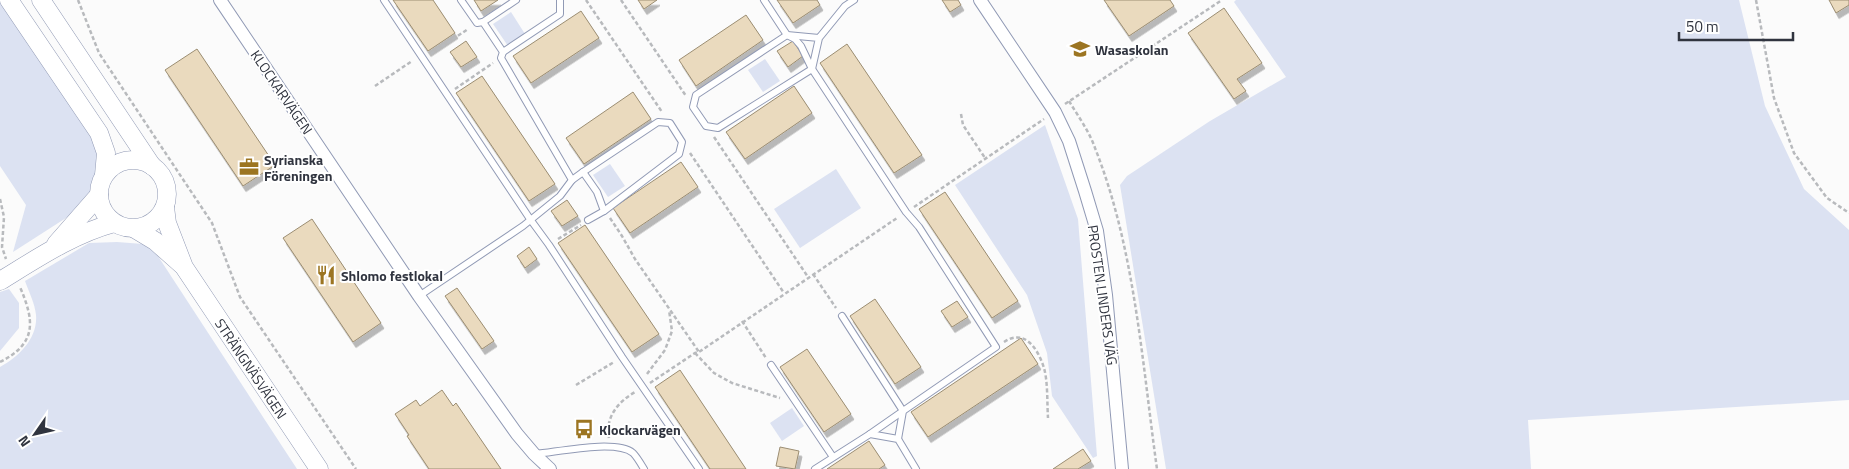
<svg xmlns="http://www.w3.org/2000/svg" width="1849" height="469" font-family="'Titillium Web',sans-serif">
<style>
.green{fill:#dce2f2}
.building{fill:#eadabe;stroke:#9b8d72;filter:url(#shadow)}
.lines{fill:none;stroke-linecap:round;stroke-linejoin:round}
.service-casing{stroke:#919ab5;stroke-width:8}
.minor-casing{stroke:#919ab5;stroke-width:14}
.secondary-casing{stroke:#919ab5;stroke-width:19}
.path{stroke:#b8babd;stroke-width:2.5;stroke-dasharray:4 2.5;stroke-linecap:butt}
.service{stroke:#fff;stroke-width:6}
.minor{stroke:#fff;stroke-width:12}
.secondary{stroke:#fff;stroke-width:18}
.labels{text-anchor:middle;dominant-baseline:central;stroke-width:4;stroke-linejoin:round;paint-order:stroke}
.poi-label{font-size:14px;font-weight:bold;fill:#30343f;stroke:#fff;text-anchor:start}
.street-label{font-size:14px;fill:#30343f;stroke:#fff}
</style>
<defs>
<filter id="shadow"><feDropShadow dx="3" dy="5.5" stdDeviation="0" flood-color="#0004"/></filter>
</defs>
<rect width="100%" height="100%" fill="#fbfbfb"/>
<!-- green -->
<g class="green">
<polygon points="1236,0 1739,0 1765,106 1804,189 1849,230 1849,400 1528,420 1531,469 1166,469 1120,185 1127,176 1210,121 1286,77 1234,2"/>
<polygon points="0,1 93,138 99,162 92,195 80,209 13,252 26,205 0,166"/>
<polygon points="511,12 525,34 508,46 493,24"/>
<polygon points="765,59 780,81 763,92 748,70"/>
<polygon points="1045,125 1078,219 1097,456 1093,458 1052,396 1047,353 1027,295 955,185"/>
<polygon points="610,164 625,186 608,197 593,175"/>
<polygon points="836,169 861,208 800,248 774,209"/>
<path d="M 117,242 L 143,244 L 154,250 L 297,469 L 0,469 L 0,367 C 19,357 38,338 36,315 C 35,304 29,292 25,281 L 89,243 Z"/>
<polygon points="9,289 19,303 19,328 0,351 0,292"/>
<polygon points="792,408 804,426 782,441 770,423"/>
</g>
<!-- building -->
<g class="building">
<polygon points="393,0 433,0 455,33 428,51"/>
<polygon points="474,0 498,0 481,11"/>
<polygon points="638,0 657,0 644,9"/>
<polygon points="777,0 817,0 820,5 793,23"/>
<polygon points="942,0 958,0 961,5 950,12"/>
<polygon points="1104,0 1170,0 1174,6 1129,36"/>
<polygon points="1829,0 1849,0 1849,5 1836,13"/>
<polygon points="1224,8 1262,63 1237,79 1246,91 1234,99 1188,33"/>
<polygon points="581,11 599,38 531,83 513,56"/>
<polygon points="746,15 763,40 696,86 679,60"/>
<polygon points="466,41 477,57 461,67 450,52"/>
<polygon points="793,41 803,56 788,67 777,51"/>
<polygon points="847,44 922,155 894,173 820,63"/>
<polygon points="197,49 275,165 243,186 165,70"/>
<polygon points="482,76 555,184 529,201 456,93"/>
<polygon points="794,86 812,113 745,159 726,132"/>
<polygon points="633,92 651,119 584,164 566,138"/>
<polygon points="681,162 698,187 630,233 613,208"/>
<polygon points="945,192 1018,301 992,318 919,209"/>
<polygon points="567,200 578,216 562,226 551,211"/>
<polygon points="312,219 381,323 353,342 283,238"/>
<polygon points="585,225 659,334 632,352 558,243"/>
<polygon points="529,247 537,259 525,268 517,256"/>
<polygon points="457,288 494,341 482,349 445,296"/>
<polygon points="875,299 921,367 895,384 850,316"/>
<polygon points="957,301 968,317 952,327 941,311"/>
<polygon points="1021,338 1038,364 928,437 911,412"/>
<polygon points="807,349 851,414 824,432 780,367"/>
<polygon points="680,370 746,469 710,469 655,387"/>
<polygon points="442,390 453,406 456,403 501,469 429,469 407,436 409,435 395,414 416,400 420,406"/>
<polygon points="869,441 885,465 879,469 827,469"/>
<polygon points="780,447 799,451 795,469 776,466"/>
<polygon points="1083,449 1091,461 1078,469 1053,469"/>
</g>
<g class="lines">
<defs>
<g id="service">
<polyline points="384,0 530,219 549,245 622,357 699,469"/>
<polyline points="764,0 787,35 795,39 801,46 812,69 906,212 919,227 996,347 903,411 898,439"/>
<polyline points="483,22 516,0"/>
<polyline points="819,38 787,35 696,95 693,107 706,126 718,128 812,69 819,38 845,6 854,0"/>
<polyline points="503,52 560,14 560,0"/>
<polyline points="583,172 658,122 670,123 682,142 679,154 604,211"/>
<polyline points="572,180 583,172 597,192 604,211 588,220"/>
<polyline points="419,296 523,226 560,196 572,180 501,58 503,52 483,22 477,23 461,0"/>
<polyline points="842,316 903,411 870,434"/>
<polyline points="771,365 833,457"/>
<path d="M 536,454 C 558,452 616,439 633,453 C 637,457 641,464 644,469"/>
<polyline points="815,469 870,434 898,439 916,469"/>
</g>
<g id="minor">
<polyline points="220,0 419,296 517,434 534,454 550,469"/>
<polyline points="980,0 1055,112 1069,141 1085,191 1097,231 1106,295 1122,469"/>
</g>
<g id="secondary">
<polyline points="9,0 99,133 106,153 104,175"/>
<polyline points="41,0 152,166"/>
<circle cx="133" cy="194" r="34"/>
<path id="s1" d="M 165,207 L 167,223 L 184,267 L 319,469"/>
<polyline points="135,229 155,241 182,265"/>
<polyline points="56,244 99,195"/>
<path d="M 0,281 C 36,259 73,234 114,223"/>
</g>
</defs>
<!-- service casing -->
<use href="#service" class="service-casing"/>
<!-- minor casing -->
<use href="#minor" class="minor-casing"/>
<!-- secondary casing -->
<use href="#secondary" class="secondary-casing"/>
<!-- path -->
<g class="path">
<polyline points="78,0 99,53 212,223 240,297 356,469"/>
<polyline points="586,0 662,112"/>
<polyline points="621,0 686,96"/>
<polyline points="1756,0 1774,98 1794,153 1827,198 1849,213"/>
<polyline points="431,54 468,29"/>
<polyline points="375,86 412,61"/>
<polyline points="455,89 493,63"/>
<path d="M 1069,101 C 1078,116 1089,131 1095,148 C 1135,249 1142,362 1157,469"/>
<polyline points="1065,104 1222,0"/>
<polyline points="961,114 963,125 985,158"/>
<polyline points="714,137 808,277"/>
<polyline points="690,153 784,293"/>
<polyline points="0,199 4,217 2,247 6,259"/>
<polyline points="914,207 1044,119"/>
<polyline points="610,218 622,236 635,259 699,352"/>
<polyline points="558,239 581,225"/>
<polyline points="813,274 836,308"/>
<polyline points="742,321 766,358"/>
<path d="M 1004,342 C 1025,328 1038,349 1044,368 C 1048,382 1047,403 1048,418"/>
<polyline points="695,353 714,373 732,383 780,398"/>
<path d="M 0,362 C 38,343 34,320 20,287"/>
<polyline points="647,374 665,350 672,331 669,310"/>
<polyline points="650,383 695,353 699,352 897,218"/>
<polyline points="576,385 614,362"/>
<path d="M 609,438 C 605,417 618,402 635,392"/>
</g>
<!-- service -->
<use href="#service" class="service"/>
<!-- minor -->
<use href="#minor" class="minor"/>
<!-- secondary -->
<use href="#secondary" class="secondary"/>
</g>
<!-- icons -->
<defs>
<symbol id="school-bare" viewBox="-9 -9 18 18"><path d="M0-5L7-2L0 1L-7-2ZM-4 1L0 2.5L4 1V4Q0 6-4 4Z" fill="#9c7522" stroke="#fff" stroke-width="2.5" paint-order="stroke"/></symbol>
<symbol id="office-bare" viewBox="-9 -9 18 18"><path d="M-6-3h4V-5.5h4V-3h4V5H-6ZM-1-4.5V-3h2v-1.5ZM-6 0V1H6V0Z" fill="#9c7522" stroke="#fff" stroke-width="2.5" paint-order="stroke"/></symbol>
<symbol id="restaurant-bare" viewBox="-9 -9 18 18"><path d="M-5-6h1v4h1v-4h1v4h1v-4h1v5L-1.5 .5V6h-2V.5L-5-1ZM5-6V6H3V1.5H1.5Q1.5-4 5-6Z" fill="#9c7522" stroke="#fff" stroke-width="2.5" paint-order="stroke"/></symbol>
<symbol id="bus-bare" viewBox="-9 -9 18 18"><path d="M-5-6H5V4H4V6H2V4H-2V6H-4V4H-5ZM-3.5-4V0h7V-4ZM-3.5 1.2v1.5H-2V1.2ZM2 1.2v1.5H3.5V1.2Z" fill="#9c7522" stroke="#fff" stroke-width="2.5" paint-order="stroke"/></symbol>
</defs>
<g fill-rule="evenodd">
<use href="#school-bare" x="1066" y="35" width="28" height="28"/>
<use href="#office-bare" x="235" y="153" width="28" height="28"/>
<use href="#restaurant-bare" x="312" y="261" width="28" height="28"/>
<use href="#bus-bare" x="570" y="415" width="28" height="28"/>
</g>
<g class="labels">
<!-- poi labels -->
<g class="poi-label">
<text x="1095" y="49">Wasaskolan</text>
<text x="264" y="159">Syrianska<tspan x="264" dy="16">Föreningen</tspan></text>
<text x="341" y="275">Shlomo festlokal</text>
<text x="599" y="429">Klockarvägen</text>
</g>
<!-- street labels -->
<g class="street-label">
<text transform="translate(282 92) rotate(56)">KLOCKARVÄGEN</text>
<text transform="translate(1103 295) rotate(82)">PROSTEN LINDERS VÄG</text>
<text stroke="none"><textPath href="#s1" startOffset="185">STRÄNGNÄSVÄGEN</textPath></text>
</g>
</g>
<!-- north arrow -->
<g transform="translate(35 434) rotate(236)" stroke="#ffffff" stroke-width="4" paint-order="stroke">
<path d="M0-4L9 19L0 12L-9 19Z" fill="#30343f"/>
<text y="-8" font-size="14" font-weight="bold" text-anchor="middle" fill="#30343f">N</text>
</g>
<!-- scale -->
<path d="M1679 32v8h114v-8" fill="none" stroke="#30343f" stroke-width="2.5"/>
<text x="1686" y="32" font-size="15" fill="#30343f" stroke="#ffffff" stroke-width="4" paint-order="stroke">50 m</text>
</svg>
